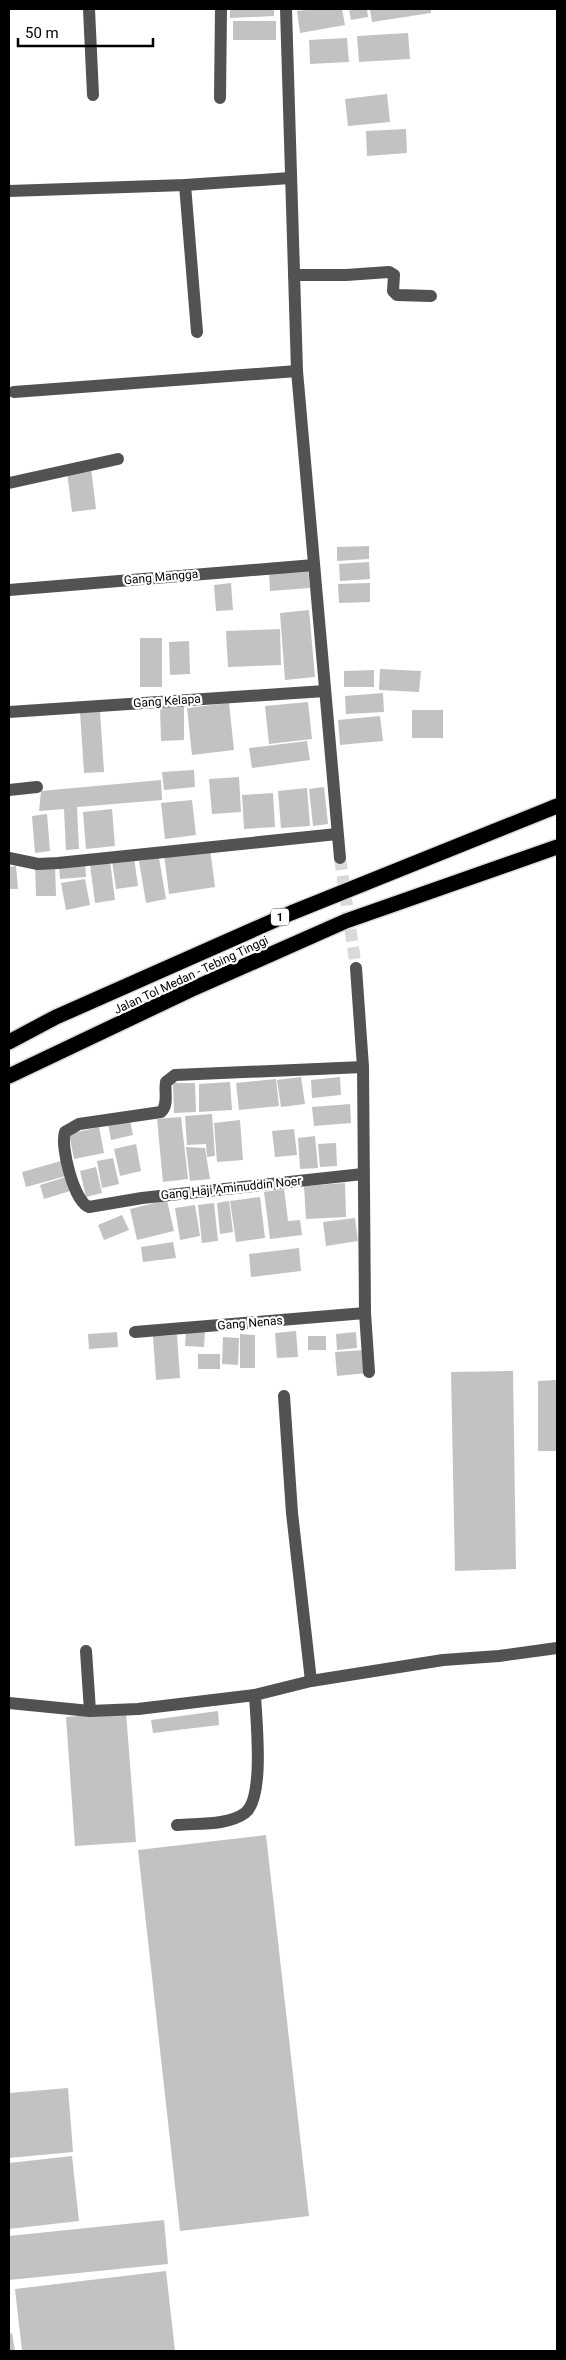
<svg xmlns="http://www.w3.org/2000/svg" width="566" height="2360" font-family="Roboto,sans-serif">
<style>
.building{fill:#c2c2c2}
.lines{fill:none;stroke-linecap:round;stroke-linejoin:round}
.minor-tunnel{stroke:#d9d9d9;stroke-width:12;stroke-dasharray:12 6;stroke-linecap:butt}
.highway-casing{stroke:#dbdbdb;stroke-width:18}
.minor{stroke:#525252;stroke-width:12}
.highway{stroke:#000;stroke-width:15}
.labels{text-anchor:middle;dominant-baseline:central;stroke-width:4.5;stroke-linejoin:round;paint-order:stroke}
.shield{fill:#fff;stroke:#4c4c4c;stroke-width:1}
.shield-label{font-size:11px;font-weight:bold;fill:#000}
.street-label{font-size:12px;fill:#000;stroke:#fff}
</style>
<rect width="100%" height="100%" fill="#fff"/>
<!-- building -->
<g class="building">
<polygon points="230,9 274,9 274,16 230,18"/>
<polygon points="313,9 342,9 345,25 300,33 297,11"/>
<polygon points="349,9 367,9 368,17 351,20"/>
<polygon points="370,9 431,9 431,13 372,22"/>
<rect x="233" y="21" width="43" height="19"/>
<polygon points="408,33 410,59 359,62 357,36"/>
<polygon points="347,38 349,62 310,64 309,40"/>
<polygon points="387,94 390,122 348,126 345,99"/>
<polygon points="406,129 407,153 367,156 366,131"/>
<polygon points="91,468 96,509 72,512 67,472"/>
<polygon points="369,546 369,559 337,561 337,547"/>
<polygon points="369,562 370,579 340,581 339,564"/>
<polygon points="308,569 310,588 270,591 269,572"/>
<polygon points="231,583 233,610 216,611 214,585"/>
<polygon points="370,583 370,602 339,603 338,584"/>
<polygon points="309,610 315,677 285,680 280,613"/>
<polygon points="280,629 281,665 228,667 226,631"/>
<rect x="140" y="638" width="22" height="49"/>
<polygon points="189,641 190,674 170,675 169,642"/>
<polygon points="380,669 421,671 419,692 379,690"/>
<polygon points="374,670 374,687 344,687 344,671"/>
<polygon points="383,693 384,712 346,714 345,696"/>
<polygon points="308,702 312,739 269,744 265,706"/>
<polygon points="229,703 234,750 192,755 187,708"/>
<polygon points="184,705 184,740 161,741 160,706"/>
<rect x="412" y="710" width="31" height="28"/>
<polygon points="100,711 104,772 84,773 80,712"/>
<polygon points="380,716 383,741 340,745 338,720"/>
<polygon points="307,741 310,760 252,768 249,748"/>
<polygon points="194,770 195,787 164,790 162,772"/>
<polygon points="239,777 241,812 212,814 209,779"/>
<polygon points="161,780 162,800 77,807 79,849 66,850 64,809 39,811 41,791"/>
<polygon points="324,787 328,824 313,826 309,789"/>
<polygon points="307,788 310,826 281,828 278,791"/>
<polygon points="273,793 275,827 244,829 242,795"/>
<polygon points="192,800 196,835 165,839 161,803"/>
<polygon points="112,809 115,846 86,849 83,812"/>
<polygon points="47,814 50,851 35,853 32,816"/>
<polygon points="210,848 215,887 169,894 164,854"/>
<polygon points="134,858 138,886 116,889 112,861"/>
<polygon points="159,858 166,899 146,903 139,861"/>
<polygon points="85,861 86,877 60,879 59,864"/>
<polygon points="110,861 115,900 95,903 90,864"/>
<polygon points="55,864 56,896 36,896 35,865"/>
<polygon points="16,866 18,889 9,889 9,867"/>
<polygon points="85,879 90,905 66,910 61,883"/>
<polygon points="301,1077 305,1104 281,1107 277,1080"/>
<polygon points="340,1077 341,1095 312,1098 311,1080"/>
<polygon points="276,1079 279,1106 239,1110 236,1083"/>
<polygon points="230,1082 232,1110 199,1112 199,1084"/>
<polygon points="173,1083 195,1083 196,1112 174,1113"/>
<polygon points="350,1104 351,1123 314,1126 312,1107"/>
<polygon points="212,1114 215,1156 207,1157 206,1144 187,1145 185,1116"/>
<polygon points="181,1117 188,1179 163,1182 157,1119"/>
<polygon points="130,1120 133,1135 111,1140 108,1124"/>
<polygon points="240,1120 243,1160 217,1162 214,1123"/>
<polygon points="99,1127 104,1153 74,1159 69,1134"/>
<polygon points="294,1129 297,1155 275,1157 272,1131"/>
<polygon points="315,1136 318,1168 300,1169 298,1138"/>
<polygon points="336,1143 337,1166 320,1167 318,1144"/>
<polygon points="136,1144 141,1171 120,1176 114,1149"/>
<polygon points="186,1147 205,1148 210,1179 190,1181"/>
<polygon points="113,1158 119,1184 102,1188 97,1161"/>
<polygon points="61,1161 66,1176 26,1187 22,1172"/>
<polygon points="96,1167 102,1193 86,1197 80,1171"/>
<polygon points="66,1177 70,1191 44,1199 40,1185"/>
<polygon points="345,1183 346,1217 306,1219 304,1186"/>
<polygon points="284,1189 288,1221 300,1220 302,1235 270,1239 264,1192"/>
<polygon points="260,1197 265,1238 236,1242 230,1201"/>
<polygon points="167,1200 174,1231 137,1240 130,1209"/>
<polygon points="229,1201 233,1232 220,1234 217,1203"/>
<polygon points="214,1203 218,1241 202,1243 198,1205"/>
<polygon points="195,1205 200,1236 180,1240 175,1208"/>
<polygon points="122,1215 129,1230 104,1240 98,1225"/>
<polygon points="355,1218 358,1241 326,1246 323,1222"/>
<polygon points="173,1242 176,1258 143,1262 141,1247"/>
<polygon points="299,1248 301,1271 251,1277 249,1254"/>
<polygon points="186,1331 205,1331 204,1347 185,1346"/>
<polygon points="296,1331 298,1357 277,1358 275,1333"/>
<polygon points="117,1332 118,1347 89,1349 88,1334"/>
<polygon points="356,1332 357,1348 337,1350 336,1334"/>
<polygon points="240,1334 255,1335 255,1368 240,1368"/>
<polygon points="177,1335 180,1378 156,1380 153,1336"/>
<rect x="308" y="1336" width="18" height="14"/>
<polygon points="223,1337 239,1338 238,1365 222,1364"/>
<polygon points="365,1350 367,1373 337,1376 335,1352"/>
<rect x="198" y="1354" width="22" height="15"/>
<polygon points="513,1371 516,1569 455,1571 451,1372"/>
<polygon points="557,1380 557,1451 538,1451 538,1381"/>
<polygon points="218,1711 219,1725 153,1733 151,1720"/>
<polygon points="126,1712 136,1842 75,1846 66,1717"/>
<polygon points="266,1835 309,2216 180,2231 138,1850"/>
<polygon points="68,2088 73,2152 9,2158 9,2093"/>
<polygon points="72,2156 79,2221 9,2229 9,2163"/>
<polygon points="164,2220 168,2264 9,2280 9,2236"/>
<polygon points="166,2271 175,2351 22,2351 15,2289"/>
<polygon points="12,2333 15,2351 9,2351 9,2334"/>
</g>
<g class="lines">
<!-- minor-tunnel -->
<polyline class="minor-tunnel" points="340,858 356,968"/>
<defs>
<g id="highway">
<polyline points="9,1042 56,1017 291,913 557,806"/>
<polyline points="9,1076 190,990 346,921 557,847"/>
</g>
</defs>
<!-- highway casing -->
<use href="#highway" class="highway-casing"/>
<!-- minor -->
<g class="minor">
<polyline points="89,9 93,95"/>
<polyline points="286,9 297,371 340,858"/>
<polyline points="220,98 221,9"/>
<polyline points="185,185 197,332"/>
<polyline points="9,191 185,185 290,178"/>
<polyline points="294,275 346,275 389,272 394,275 393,291 397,295 431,296"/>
<polyline points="14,392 297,371"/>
<polyline points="9,483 118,459"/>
<polyline points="9,590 314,565"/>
<polyline points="9,712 325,691"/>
<polyline points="9,790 37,787"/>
<polyline points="9,858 38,864 58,863 337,834"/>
<polyline points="356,968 363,1067 365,1313 369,1372"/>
<path d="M 363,1067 L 175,1075 L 166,1082 C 164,1092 169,1105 161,1112 L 79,1124 L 65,1132 C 60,1146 74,1202 89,1207 L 142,1198 L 363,1174"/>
<polyline points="135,1332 365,1313"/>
<polyline points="284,1396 292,1513 311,1681"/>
<polyline points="86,1651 90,1711"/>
<polyline points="9,1703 90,1711 138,1709 255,1695 311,1681 443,1660 499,1656 557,1648"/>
<path d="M 177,1825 C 198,1823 227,1826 245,1813 C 265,1798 256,1719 255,1695"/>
</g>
<!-- highway -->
<use href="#highway" class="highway"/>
</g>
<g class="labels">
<!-- shield labels -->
<rect class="shield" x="271" y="908.5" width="18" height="17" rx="4"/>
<g class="shield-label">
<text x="280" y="917">1</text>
</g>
<!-- street labels -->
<g class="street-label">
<text transform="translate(161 577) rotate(-5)">Gang Mangga</text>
<text transform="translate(167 701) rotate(-4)">Gang Kelapa</text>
<text transform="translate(191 975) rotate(-25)">Jalan Tol Medan - Tebing Tinggi</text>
<text transform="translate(231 1188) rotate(-6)">Gang Haji Aminuddin Noer</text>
<text transform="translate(250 1323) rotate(-5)">Gang Nenas</text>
</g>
</g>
<!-- border -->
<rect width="566" height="2360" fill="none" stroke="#000000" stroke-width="20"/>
<!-- scale -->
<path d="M18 38v8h135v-8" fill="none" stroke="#000000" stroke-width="2.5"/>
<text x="25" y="38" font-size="15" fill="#000000" stroke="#ffffff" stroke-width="4" paint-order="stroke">50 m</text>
</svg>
